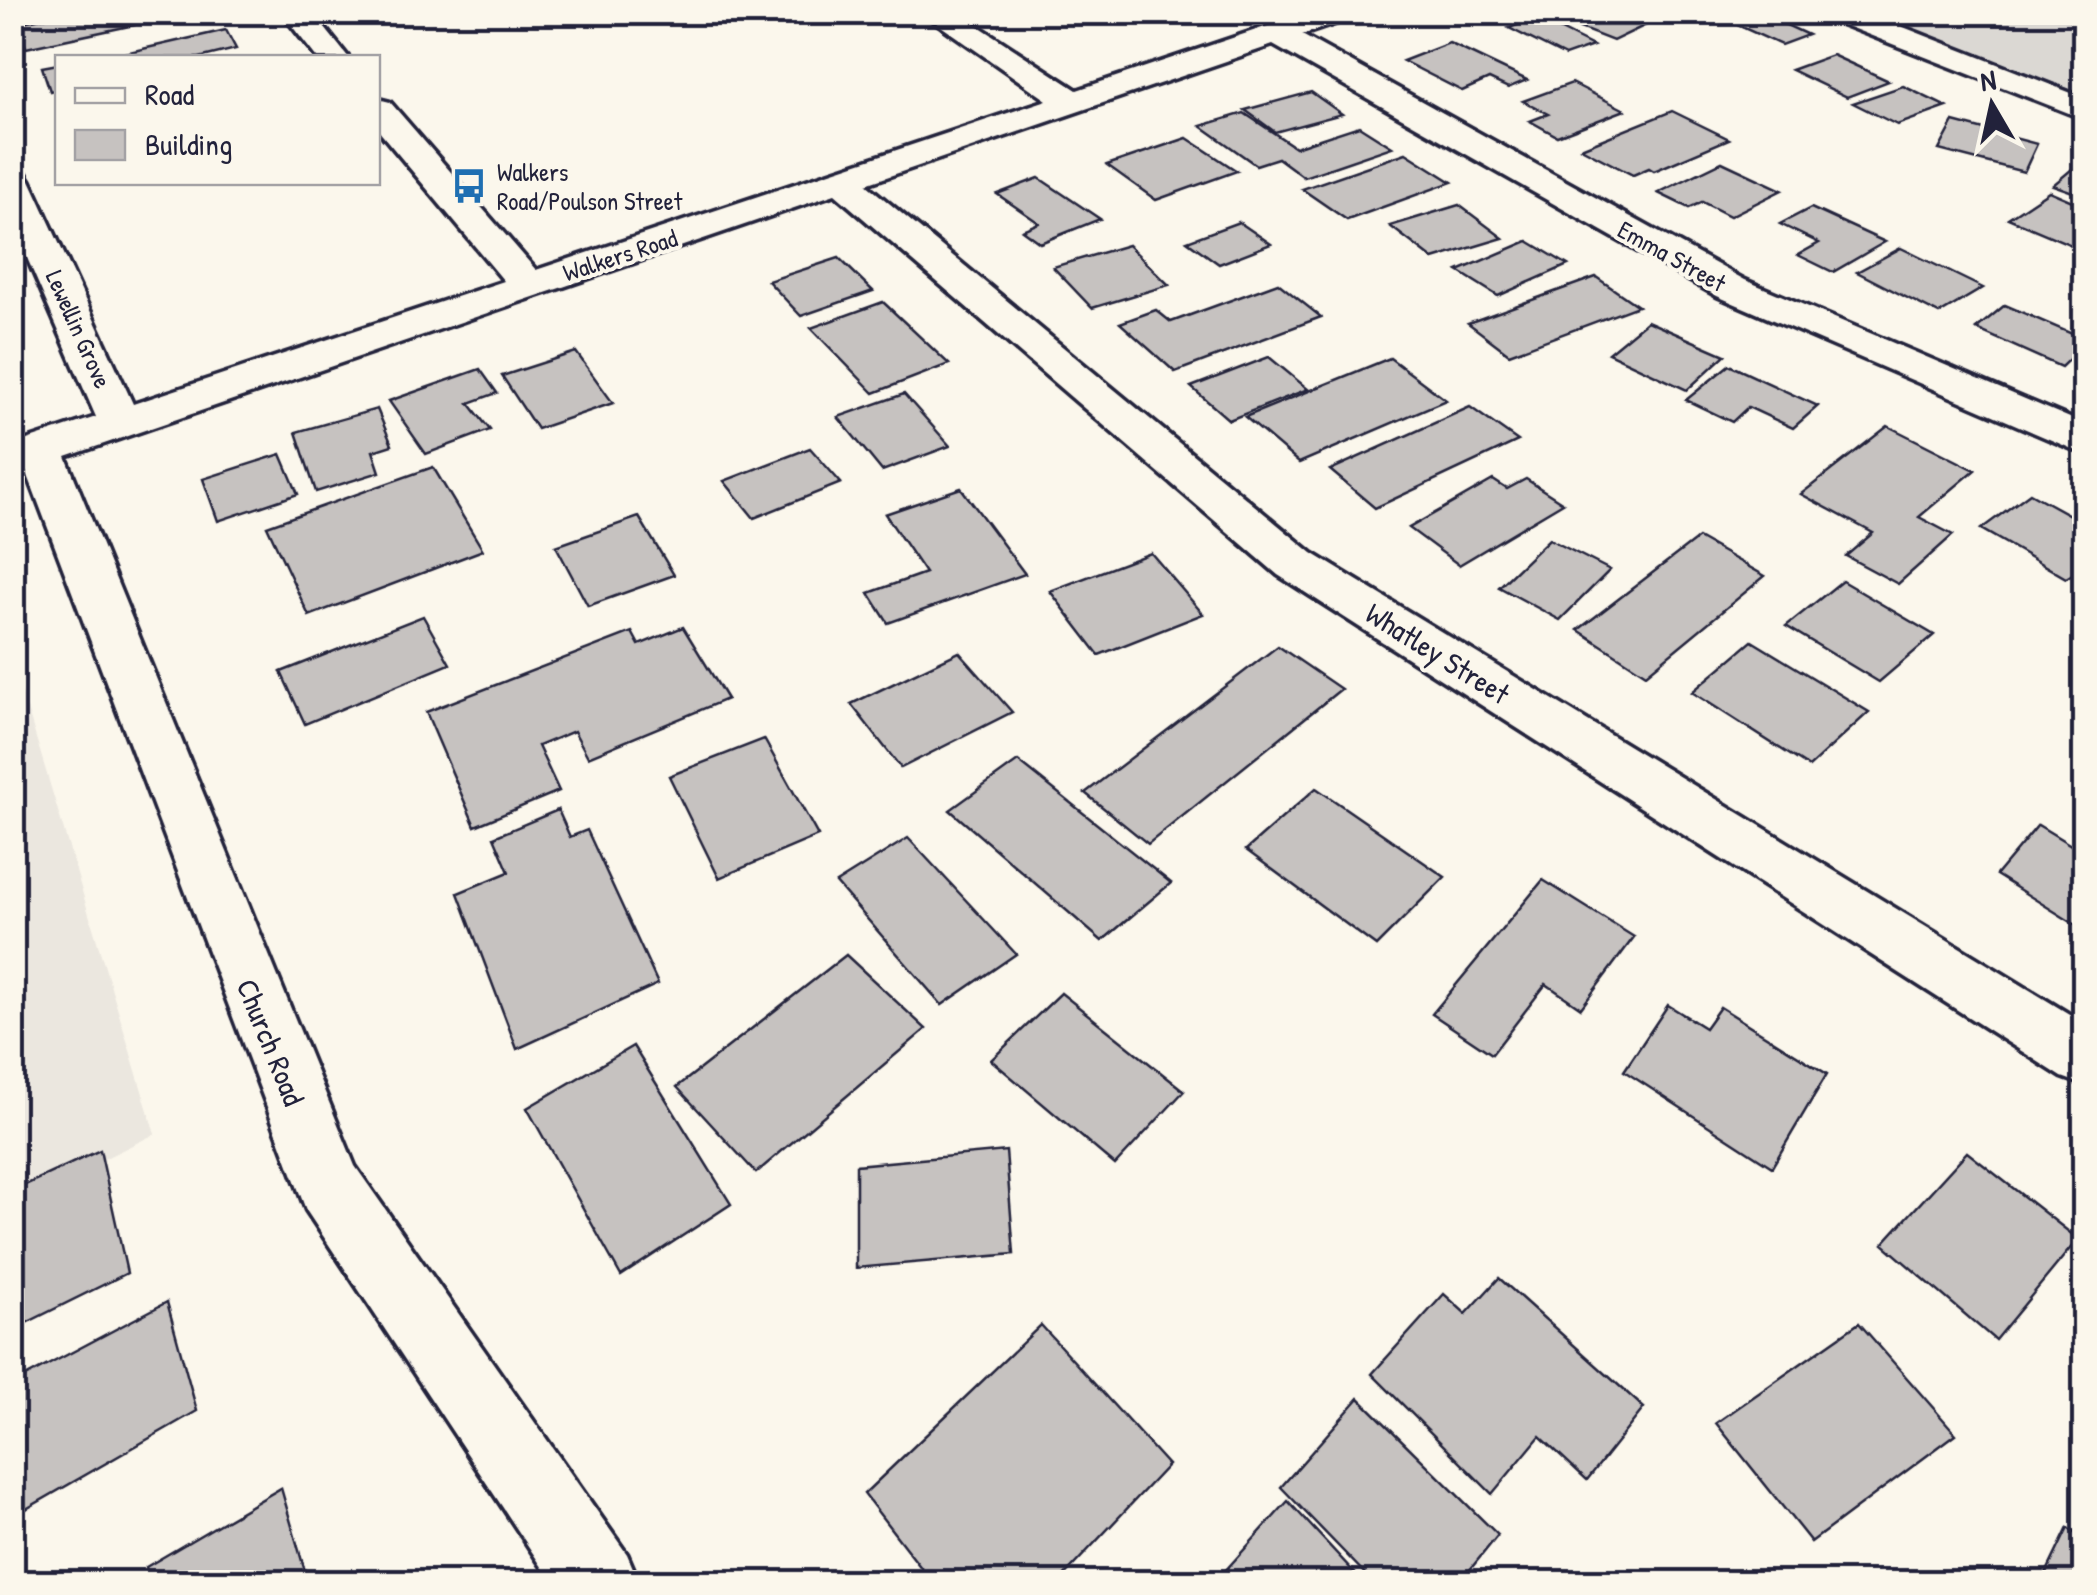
<svg xmlns="http://www.w3.org/2000/svg" width="2097" height="1595" font-family="'Patrick Hand',sans-serif">
<style>
.built{fill:#ebe7df}
.green{fill:#dbd8d3;stroke:#7e7d87;stroke-width:2.5}
.building{fill:#c6c2c0;stroke:#22223b;stroke-width:2.5}
.lines{fill:none;stroke-linecap:round;stroke-linejoin:round}
.minor-casing{stroke:#22223b;stroke-width:7}
.minor{fill:#fbf7ec;fill-rule:evenodd}
.labels{text-anchor:middle;dominant-baseline:central;stroke-width:8;stroke-linejoin:round;paint-order:stroke}
.far-poi-label{font-size:25px;fill:#22223b;stroke:#fbf7ec;text-anchor:start}
.far-street-label{font-size:25px;fill:#22223b;stroke:#fbf7ec}
.street-label{font-size:30px;fill:#22223b;stroke:#fbf7ec}
</style>
<rect width="100%" height="100%" fill="#fbf7ec"/>
<filter id="ink" filterUnits="userSpaceOnUse"><feTurbulence type="fractalNoise" baseFrequency=".01" numOctaves="2"/><feDisplacementMap in="SourceGraphic" scale="20" xChannelSelector="R" yChannelSelector="G"/><feConvolveMatrix kernelMatrix="1 2 1 2 8 2 1 2 1" color-interpolation-filters="sRGB"/></filter>
<g filter="url(#ink)">
<!-- built -->
<polygon class="built" points="12,658 155,1134 13,1203 12,1203"/>
<!-- green -->
<polygon class="green" points="1867,13 2084,13 2084,95 2069,90"/>
<!-- building -->
<g class="building">
<polygon points="69,12 170,12 132,21 134,25 26,48 18,23"/>
<polygon points="1609,12 1644,26 1613,41 1544,14"/>
<polygon points="1709,12 1758,12 1808,35 1781,45"/>
<polygon points="1537,18 1593,46 1565,56 1509,28"/>
<polygon points="226,30 236,49 199,58 103,58"/>
<polygon points="1449,43 1527,80 1508,88 1489,79 1462,91 1403,61"/>
<polygon points="1832,55 1889,81 1847,97 1791,70"/>
<polygon points="58,64 58,89 50,91 42,67"/>
<polygon points="1572,83 1625,110 1557,136 1530,121 1548,114 1523,101"/>
<polygon points="1903,86 1947,107 1897,125 1853,103"/>
<polygon points="1311,92 1342,114 1275,132 1245,110"/>
<polygon points="1672,111 1729,139 1654,171 1649,168 1633,175 1581,148"/>
<polygon points="1244,113 1295,147 1359,126 1392,147 1304,177 1278,158 1256,165 1201,126"/>
<polygon points="1954,122 2037,144 2024,172 1939,150"/>
<polygon points="1187,138 1237,171 1156,200 1107,165"/>
<polygon points="1406,153 1452,182 1347,220 1302,189"/>
<polygon points="2084,159 2084,196 2053,185"/>
<polygon points="1722,162 1782,190 1730,216 1702,202 1689,208 1658,193"/>
<polygon points="1039,178 1100,219 1040,243 1022,230 1039,223 997,194"/>
<polygon points="2049,191 2084,206 2079,213 2084,216 2083,250 2008,218"/>
<polygon points="1459,205 1503,238 1433,259 1390,226"/>
<polygon points="1811,208 1885,242 1833,272 1798,255 1819,243 1780,224"/>
<polygon points="1239,222 1271,244 1219,264 1187,241"/>
<polygon points="1528,241 1568,265 1498,296 1458,271"/>
<polygon points="1128,245 1169,285 1092,308 1053,267"/>
<polygon points="1901,248 1983,288 1939,314 1857,272"/>
<polygon points="839,258 873,291 801,316 768,281"/>
<polygon points="1596,277 1638,306 1509,354 1468,323"/>
<polygon points="1278,283 1321,317 1175,372 1120,323 1156,310 1171,322"/>
<polygon points="883,302 949,364 874,393 811,328"/>
<polygon points="2005,305 2084,339 2084,345 2061,367 1976,329"/>
<polygon points="1647,321 1725,355 1687,390 1608,353"/>
<polygon points="576,352 613,403 537,429 502,376"/>
<polygon points="1269,357 1308,389 1229,420 1191,387"/>
<polygon points="1390,358 1446,400 1299,463 1245,417"/>
<polygon points="1729,365 1818,406 1793,428 1748,407 1732,422 1686,400"/>
<polygon points="480,369 497,393 469,403 490,430 426,454 389,401"/>
<polygon points="904,394 950,446 882,471 838,417"/>
<polygon points="1470,407 1518,441 1375,508 1330,470"/>
<polygon points="377,409 392,445 373,451 380,472 316,492 296,432"/>
<polygon points="1888,426 1975,470 1919,517 1953,535 1898,584 1846,556 1873,533 1801,494"/>
<polygon points="810,448 841,483 754,518 724,481"/>
<polygon points="281,454 298,494 218,521 203,479"/>
<polygon points="433,467 483,550 309,616 267,526"/>
<polygon points="1526,479 1563,503 1459,565 1409,528 1493,480 1507,489"/>
<polygon points="961,488 1025,574 888,623 869,593 925,573 885,514"/>
<polygon points="2030,493 2084,523 2084,567 2066,578 1981,529"/>
<polygon points="639,517 674,575 588,606 556,546"/>
<polygon points="1698,538 1765,576 1646,674 1578,630"/>
<polygon points="1549,539 1610,570 1560,620 1499,587"/>
<polygon points="1151,553 1203,614 1099,655 1050,591"/>
<polygon points="1842,581 1934,635 1879,682 1786,626"/>
<polygon points="423,616 450,664 305,724 281,672"/>
<polygon points="683,627 727,699 588,757 574,731 538,746 559,791 475,826 426,712 632,632 639,645"/>
<polygon points="1752,641 1869,712 1809,767 1692,692"/>
<polygon points="1278,646 1341,689 1148,844 1085,793"/>
<polygon points="959,652 1012,712 901,768 851,704"/>
<polygon points="764,739 818,836 719,878 669,776"/>
<polygon points="1018,761 1171,883 1102,941 950,810"/>
<polygon points="1316,788 1445,877 1376,946 1246,850"/>
<polygon points="558,810 570,837 587,830 658,984 517,1049 458,893 509,872 494,837"/>
<polygon points="2038,825 2084,853 2084,930 1996,875"/>
<polygon points="908,838 1016,954 942,1005 836,883"/>
<polygon points="1543,880 1634,937 1581,1008 1546,984 1492,1054 1432,1014"/>
<polygon points="846,955 926,1029 756,1173 677,1087"/>
<polygon points="1061,993 1184,1091 1115,1165 991,1060"/>
<polygon points="1668,1005 1705,1028 1720,1007 1827,1074 1772,1167 1624,1071"/>
<polygon points="633,1046 731,1204 621,1276 527,1108"/>
<polygon points="100,1150 127,1273 12,1330 12,1191"/>
<polygon points="1006,1151 1014,1254 856,1268 856,1165"/>
<polygon points="1967,1152 2078,1239 1995,1340 1883,1244"/>
<polygon points="1499,1278 1644,1408 1587,1480 1540,1436 1492,1494 1372,1374 1444,1294 1466,1314"/>
<polygon points="167,1302 197,1411 12,1517 12,1384"/>
<polygon points="1859,1323 1956,1434 1811,1542 1716,1423"/>
<polygon points="1041,1325 1168,1465 1058,1582 932,1582 864,1494"/>
<polygon points="1359,1398 1498,1535 1460,1582 1373,1582 1281,1487"/>
<polygon points="281,1488 308,1582 150,1582 146,1567"/>
<polygon points="1288,1501 1363,1582 1215,1582"/>
<polygon points="2068,1528 2084,1541 2084,1582 2042,1582"/>
</g>
<g class="lines">
<defs>
<g id="minor">
<polygon points="281,12 312,12 349,58 317,58"/>
<polygon points="921,12 957,12 1077,90 1310,12 1356,12 1352,18 1302,35 1745,280 2084,424 2084,454 1717,296 1273,45 866,184 1312,553 2084,1023 2084,1085 2062,1077 1278,575 835,194 66,457 355,1166 627,1554 639,1582 552,1582 306,1210 26,470 12,474 12,445 96,417 12,223 12,169 25,172 30,180 133,404 504,281 378,130 378,99 390,102 536,270 1047,100"/>
<polygon points="1822,12 1865,12 2084,98 2084,119 1826,18"/>
</g>
</defs>
<!-- minor casing -->
<use href="#minor" class="minor-casing"/>
<!-- minor -->
<use href="#minor" class="minor"/>
</g>
</g>
<!-- icons -->
<defs>
<symbol id="bus-bare" viewBox="-9 -9 18 18"><path d="M-5-6H5V4H4V6H2V4H-2V6H-4V4H-5ZM-3.5-4V0h7V-4ZM-3.5 1.2v1.5H-2V1.2ZM2 1.2v1.5H3.5V1.2Z" fill="#1f6fb2" stroke="#fbf7ec" stroke-width="2.5" paint-order="stroke"/></symbol>
</defs>
<g fill-rule="evenodd">
<use href="#bus-bare" x="444" y="161" width="50" height="50"/>
</g>
<g class="labels">
<!-- far-poi labels -->
<g class="far-poi-label">
<text x="497" y="172">Walkers<tspan x="497" dy="29">Road/Poulson Street</tspan></text>
</g>
<!-- far-street labels -->
<g class="far-street-label">
<text transform="translate(620 255) rotate(-18)">Walkers Road</text>
<text transform="translate(1672 256) rotate(29)">Emma Street</text>
<text transform="translate(79 329) rotate(66)">Lewellin Grove</text>
</g>
<!-- street labels -->
<g class="street-label">
<text transform="translate(1438 653) rotate(32)">Whatley Street</text>
<text transform="translate(271 1042) rotate(68)">Church Road</text>
</g>
</g>
<!-- margin -->
<rect width="2097" height="1595" fill="none" stroke="#fbf7ec" stroke-width="50"/>
<rect x="25" y="25" width="2047" height="1545" fill="none" stroke="#22223b" stroke-width="4" filter="url(#ink)"/>
<!-- legend -->
<rect x="55" y="55" width="325" height="130" fill="#fbf7ec" stroke="#a4a2a5" stroke-width="2.5"/>
<rect x="75" y="88" width="50" height="15" fill="#fbf7ec" stroke="#a4a2a5" stroke-width="2.5"/>
<text x="145" y="105" font-size="30" fill="#22223b">Road</text>
<rect x="75" y="130" width="50" height="30" fill="#c6c2c0" stroke="#a4a2a5" stroke-width="2.5"/>
<text x="145" y="155" font-size="30" fill="#22223b">Building</text>
<!-- north arrow -->
<g transform="translate(1992 105) rotate(351)" stroke="#fbf7ec" stroke-width="8" paint-order="stroke">
<path d="M0-8L18 38L0 25L-18 38Z" fill="#22223b"/>
<text y="-15" font-size="28" font-weight="bold" text-anchor="middle" fill="#22223b">N</text>
</g>
</svg>
